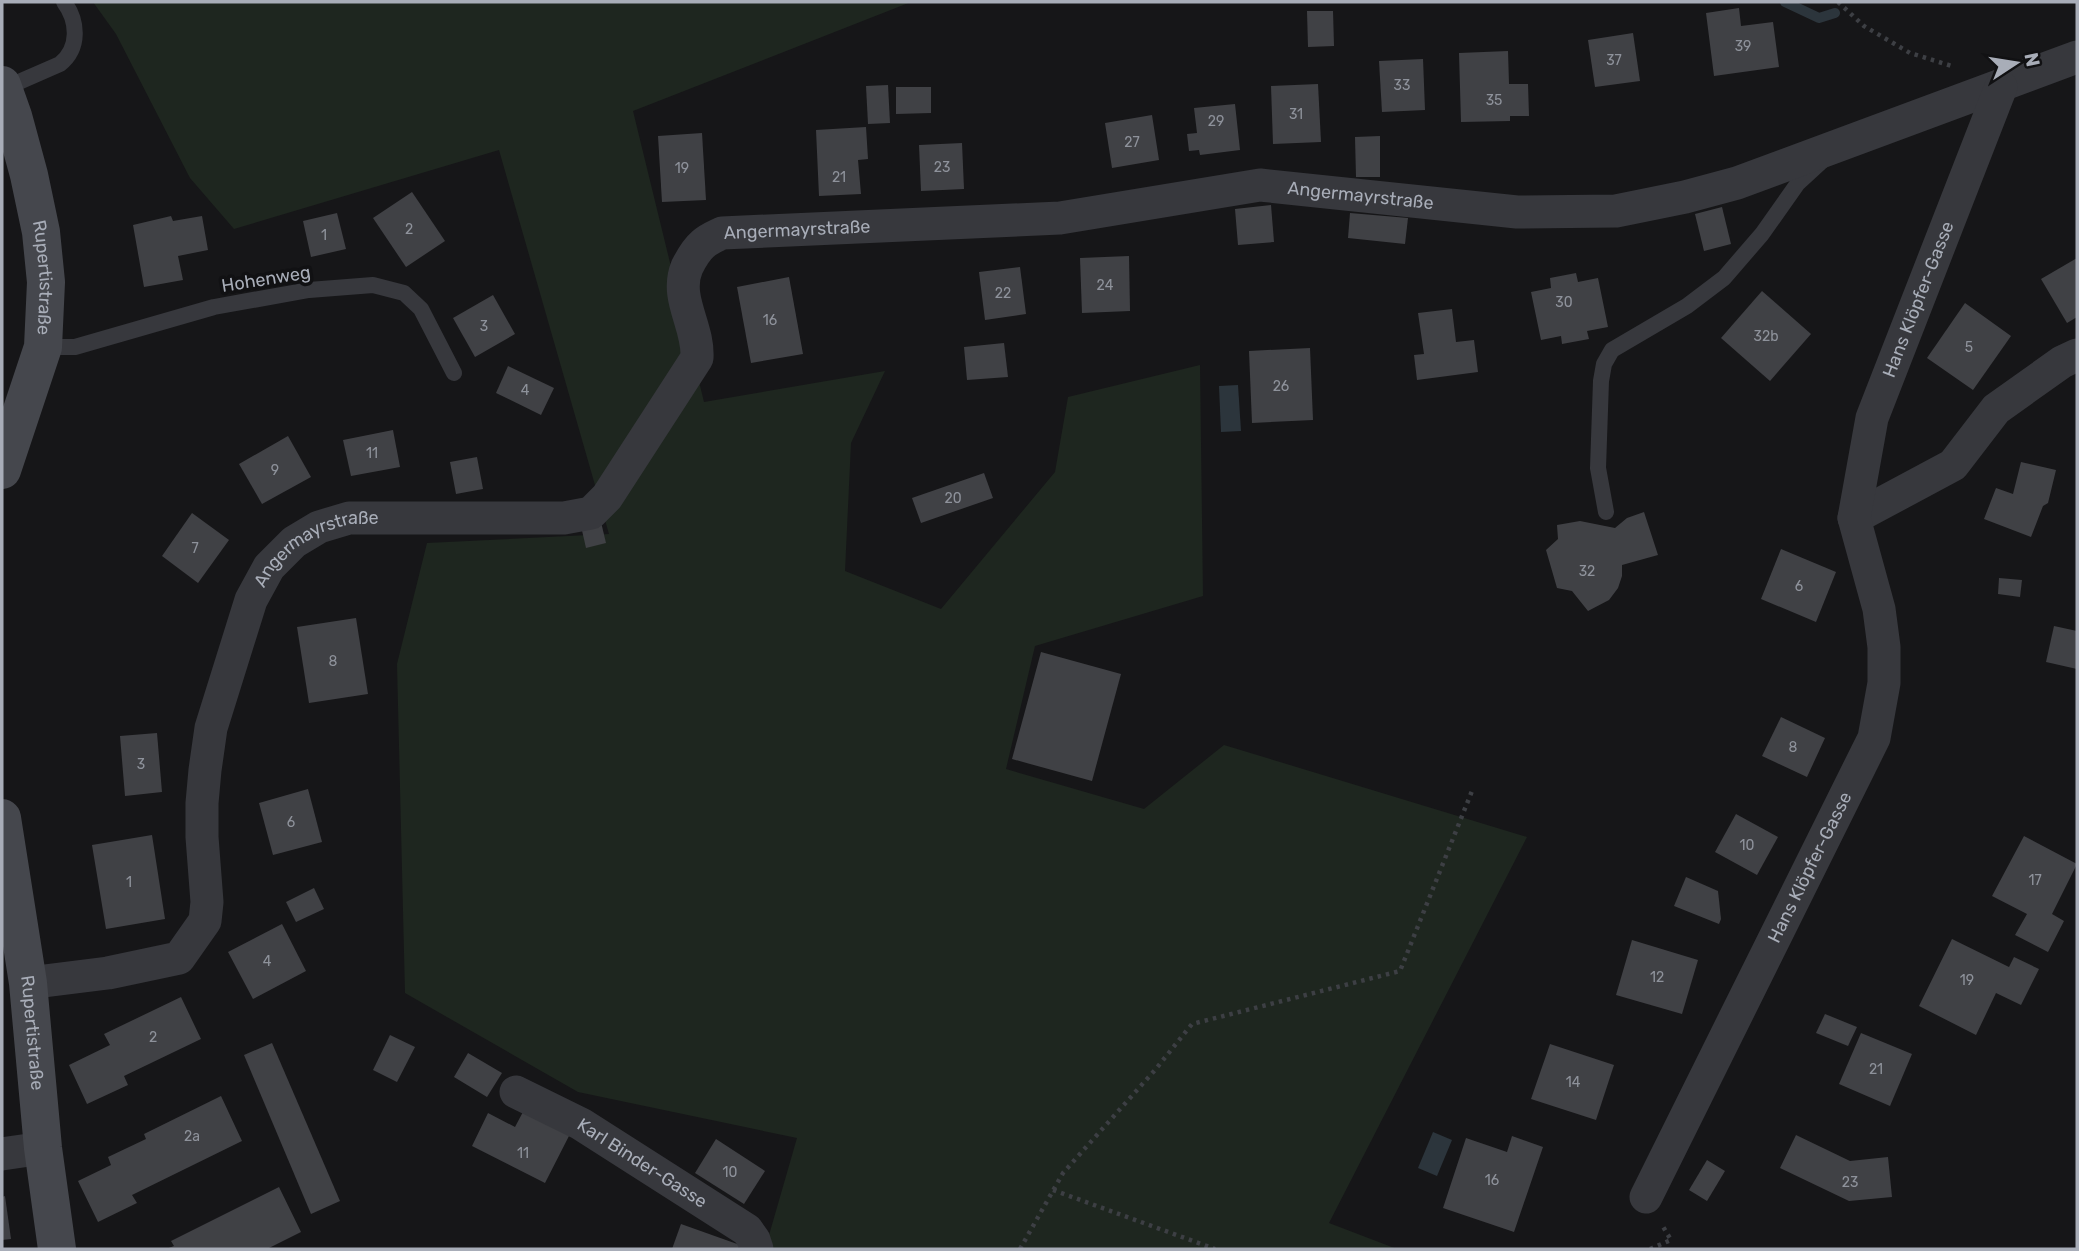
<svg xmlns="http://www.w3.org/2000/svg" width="2079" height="1251" font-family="Rubik,sans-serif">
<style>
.green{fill:#1e261f}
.water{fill:#2c353c}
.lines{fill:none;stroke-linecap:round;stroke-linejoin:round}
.stream{stroke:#2c353c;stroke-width:10}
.building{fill:#404145}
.path{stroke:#3d3f44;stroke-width:4.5;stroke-dasharray:3.5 5;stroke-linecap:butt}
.service{stroke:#37383d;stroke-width:16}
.minor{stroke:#37383d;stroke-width:33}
.secondary{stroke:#45474d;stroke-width:38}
.labels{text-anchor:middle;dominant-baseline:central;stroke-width:7;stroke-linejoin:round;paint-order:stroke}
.number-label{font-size:14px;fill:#8e929b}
.street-label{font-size:18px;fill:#a8adb8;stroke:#111113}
</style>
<rect width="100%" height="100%" fill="#161618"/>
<!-- green -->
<polygon class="green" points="93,2 911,2 633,111 704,402 885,371 851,443 845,571 941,609 1055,472 1068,397 1200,365 1203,596 1035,646 1006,769 1144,809 1224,745 1527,837 1329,1223 1397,1249 765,1249 797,1138 578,1092 405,993 397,664 427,543 609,534 499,150 234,229 190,178 116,34"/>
<!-- water -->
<g class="water">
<polygon points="1238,385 1241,431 1221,432 1219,386"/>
<polygon points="1433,1132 1452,1140 1437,1176 1418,1168"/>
</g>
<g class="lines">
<!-- stream -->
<polyline class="stream" points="1785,2 1819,18 1835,13"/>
</g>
<!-- building -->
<g class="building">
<polygon points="1739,8 1741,26 1773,22 1779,67 1714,76 1706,13"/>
<polygon points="1307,11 1333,11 1334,46 1308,47"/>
<polygon points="1633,33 1640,81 1595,87 1588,40"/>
<polygon points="1508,51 1509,84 1528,84 1529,116 1510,116 1510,121 1461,122 1459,53"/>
<polygon points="1423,59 1425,110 1382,112 1379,61"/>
<polygon points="1318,84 1321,142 1273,144 1271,86"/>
<polygon points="888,85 890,123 868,124 866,86"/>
<polygon points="896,87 931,87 931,113 896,114"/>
<polygon points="1235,104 1240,150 1200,155 1199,150 1189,151 1187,134 1197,133 1194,108"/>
<polygon points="1152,115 1159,160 1112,168 1105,123"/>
<polygon points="866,127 868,159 858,160 861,194 819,196 816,130"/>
<polygon points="702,133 706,200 662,202 658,136"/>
<polygon points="1380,136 1380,177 1356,177 1355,137"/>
<polygon points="962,143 964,189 921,191 919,145"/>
<polygon points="412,192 445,241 406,267 373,218"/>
<polygon points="1271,205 1274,242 1238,245 1235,209"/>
<polygon points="1722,207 1731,244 1704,251 1695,214"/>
<polygon points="337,213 346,249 311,257 303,221"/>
<polygon points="1350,213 1408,218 1405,244 1348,238"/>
<polygon points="171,216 173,221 202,216 208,250 178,256 183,280 144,287 133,225"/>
<polygon points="1129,256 1130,311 1082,313 1080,258"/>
<polygon points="2077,258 2077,317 2067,323 2041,279"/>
<polygon points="1020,267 1026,314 985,320 979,272"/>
<polygon points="1576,273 1578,282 1598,278 1608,327 1587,331 1589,339 1562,344 1561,336 1541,340 1531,292 1551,288 1550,278"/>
<polygon points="789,277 803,354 751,363 737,287"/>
<polygon points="1762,291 1811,334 1770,381 1721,338"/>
<polygon points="493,295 515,334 475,357 453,318"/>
<polygon points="1965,303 2011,336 1973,390 1927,358"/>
<polygon points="1452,309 1456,342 1474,340 1478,372 1417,380 1414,355 1424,354 1418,313"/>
<polygon points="1004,343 1008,377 967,380 964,347"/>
<polygon points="1310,348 1313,420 1252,423 1249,351"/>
<polygon points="508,366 554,388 541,415 496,393"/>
<polygon points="393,430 400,467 351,476 343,440"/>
<polygon points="288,436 311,477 262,504 239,464"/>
<polygon points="477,457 483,489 456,494 450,462"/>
<polygon points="2021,462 2056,470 2048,503 2043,506 2031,537 1984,519 1996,488 2013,494"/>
<polygon points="984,473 993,498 921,523 912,498"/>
<polygon points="1644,512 1658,555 1622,565 1622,576 1618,588 1609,600 1588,611 1572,591 1557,588 1546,550 1558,539 1557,525 1580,521 1615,528 1627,518"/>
<polygon points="192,513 229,540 198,583 162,556"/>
<polygon points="601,522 606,543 586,548 581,526"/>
<polygon points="1781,549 1836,572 1816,622 1761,599"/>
<polygon points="1999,578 2022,580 2020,597 1998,594"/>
<polygon points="356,618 368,694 309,703 297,627"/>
<polygon points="2054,626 2077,631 2077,669 2046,662"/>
<polygon points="1041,652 1121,674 1092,781 1012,759"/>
<polygon points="1781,717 1825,738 1807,777 1762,756"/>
<polygon points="157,733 162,792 125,796 120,736"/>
<polygon points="308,789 322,842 273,855 259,803"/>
<polygon points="1736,814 1778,837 1757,875 1715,852"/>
<polygon points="152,835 165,919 106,929 92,845"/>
<polygon points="2024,836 2077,864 2052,914 2064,921 2048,952 2015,935 2027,914 1992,896"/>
<polygon points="1686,877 1718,891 1721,919 1719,924 1674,906"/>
<polygon points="314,888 324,909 296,922 286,902"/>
<polygon points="282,924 306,971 253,999 228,952"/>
<polygon points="1952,939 2009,967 2014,957 2039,969 2021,1005 1996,993 1976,1035 1919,1006"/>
<polygon points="1632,940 1698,960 1682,1014 1616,995"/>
<polygon points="181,997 201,1039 124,1076 128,1085 87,1104 69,1065 110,1045 104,1034"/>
<polygon points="1825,1014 1857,1027 1848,1046 1816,1033"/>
<polygon points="1861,1033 1912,1054 1890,1106 1839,1084"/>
<polygon points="390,1035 415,1047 397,1082 373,1070"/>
<polygon points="272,1043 340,1201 311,1214 244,1055"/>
<polygon points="1550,1044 1614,1065 1596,1120 1531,1099"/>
<polygon points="468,1053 502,1073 487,1097 454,1077"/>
<polygon points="221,1096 242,1141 132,1195 137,1203 98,1222 78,1181 111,1165 108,1157 146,1139 144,1134"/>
<polygon points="524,1110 570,1134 545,1183 472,1146 488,1113 515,1127"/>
<polygon points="1796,1135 1850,1161 1888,1157 1892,1197 1849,1201 1780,1168"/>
<polygon points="1512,1136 1543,1147 1514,1232 1443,1208 1466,1138 1507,1152"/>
<polygon points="716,1139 765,1171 744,1204 695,1173"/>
<polygon points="1707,1160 1725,1171 1707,1201 1689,1190"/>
<polygon points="279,1187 301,1232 267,1249 166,1249 174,1246 171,1241"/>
<polygon points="5,1196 11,1239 2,1240 2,1197"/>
<polygon points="681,1224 740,1245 738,1249 672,1249"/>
</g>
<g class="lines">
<!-- path -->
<g class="path">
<polyline points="1838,2 1864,26 1910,53 1955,67"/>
<polyline points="1053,1190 1215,1249"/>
<polyline points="1020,1249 1063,1173 1155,1070 1192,1024 1400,971 1472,791"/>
<polyline points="1650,1249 1671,1240 1662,1225"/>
</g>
<!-- service -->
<g class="service">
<path d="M 3,89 L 60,64 C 80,48 78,21 64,2"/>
<polyline points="43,347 75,347 214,307 309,290 373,285 404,293 421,309 454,373"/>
<polyline points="1606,512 1598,468 1601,381 1604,364 1612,350 1687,306 1724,278 1762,234 1798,183 1823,160"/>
</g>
<!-- minor -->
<g class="minor">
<polyline points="1854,518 1953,465 1996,409 2062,362 2077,355"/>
<path id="s1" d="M 28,983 L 108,973 L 179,958 L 205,921 L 207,902 L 202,837 L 202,803 L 205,770 L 211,728 L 251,600 L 269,567 L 294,542 L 319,527 L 349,518 L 564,518 L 591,513 L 607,497 L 697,358 C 699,326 674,298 687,267 C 691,259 696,250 703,244 C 708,239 716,236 722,233 L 1060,218 L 1260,185 L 1517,212 L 1616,211 L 1685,197 L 1737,183 L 2077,57"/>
<path id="s2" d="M 516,1092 L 581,1124 L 747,1230 L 754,1240 L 757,1249"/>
<polyline points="2,1154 43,1148"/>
<path id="s3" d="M 1646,1197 L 1874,738 L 1884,683 L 1884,647 L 1879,609 L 1854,518 L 1872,418 L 2001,87"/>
</g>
<!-- secondary -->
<g class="secondary">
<path id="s4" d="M 2,85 L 13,116 L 29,175 L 41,232 L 46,282 L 43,347 L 2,470"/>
<path id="s5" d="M 2,818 L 28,983 L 43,1148 L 57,1249"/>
</g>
</g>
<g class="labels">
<!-- number labels -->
<g class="number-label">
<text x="1743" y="46">39</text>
<text x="1614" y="60">37</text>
<text x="1402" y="85">33</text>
<text x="1494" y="100">35</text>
<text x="1296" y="114">31</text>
<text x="1216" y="121">29</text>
<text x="1132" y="142">27</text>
<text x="942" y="167">23</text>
<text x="682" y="168">19</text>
<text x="839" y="177">21</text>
<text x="409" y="229">2</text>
<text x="324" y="235">1</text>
<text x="1105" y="285">24</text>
<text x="1003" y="293">22</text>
<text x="1564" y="302">30</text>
<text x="770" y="320">16</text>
<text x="484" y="326">3</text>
<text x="1766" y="336">32b</text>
<text x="1969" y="347">5</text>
<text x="1281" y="386">26</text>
<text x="525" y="390">4</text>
<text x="372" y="453">11</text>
<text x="275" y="470">9</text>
<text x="953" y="498">20</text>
<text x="195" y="548">7</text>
<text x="1587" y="571">32</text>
<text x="1799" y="586">6</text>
<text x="333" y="661">8</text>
<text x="1793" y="747">8</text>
<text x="141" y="764">3</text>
<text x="291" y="822">6</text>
<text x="1747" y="845">10</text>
<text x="2035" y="880">17</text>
<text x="129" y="882">1</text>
<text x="267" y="961">4</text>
<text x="1657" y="977">12</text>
<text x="1967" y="980">19</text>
<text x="153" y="1037">2</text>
<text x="1876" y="1069">21</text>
<text x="1573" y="1082">14</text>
<text x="192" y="1136">2a</text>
<text x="523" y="1153">11</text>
<text x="730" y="1172">10</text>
<text x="1492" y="1180">16</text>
<text x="1850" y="1182">23</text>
</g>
<!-- street labels -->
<g class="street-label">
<text stroke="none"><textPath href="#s1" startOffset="1876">Angermayrstraße</textPath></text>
<text stroke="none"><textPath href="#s1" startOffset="1309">Angermayrstraße</textPath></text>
<text stroke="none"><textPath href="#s4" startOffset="198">Rupertistraße</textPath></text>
<text transform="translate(266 279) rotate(-9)">Hohenweg</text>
<text stroke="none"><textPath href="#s3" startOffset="966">Hans Klöpfer-Gasse</textPath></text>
<text stroke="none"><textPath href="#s1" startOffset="616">Angermayrstraße</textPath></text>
<text stroke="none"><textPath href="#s3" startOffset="368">Hans Klöpfer-Gasse</textPath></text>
<text stroke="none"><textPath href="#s5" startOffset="217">Rupertistraße</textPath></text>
<text stroke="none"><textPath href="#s2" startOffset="145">Karl Binder-Gasse</textPath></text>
</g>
</g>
<!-- border -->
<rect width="2079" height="1251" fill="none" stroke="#a8adb8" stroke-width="7"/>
<!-- north arrow -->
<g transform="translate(2016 63) rotate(78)" stroke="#111113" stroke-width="5" paint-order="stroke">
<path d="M0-5L12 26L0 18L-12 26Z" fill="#a8adb8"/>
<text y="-10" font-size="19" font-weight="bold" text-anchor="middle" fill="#a8adb8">N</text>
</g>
</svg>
